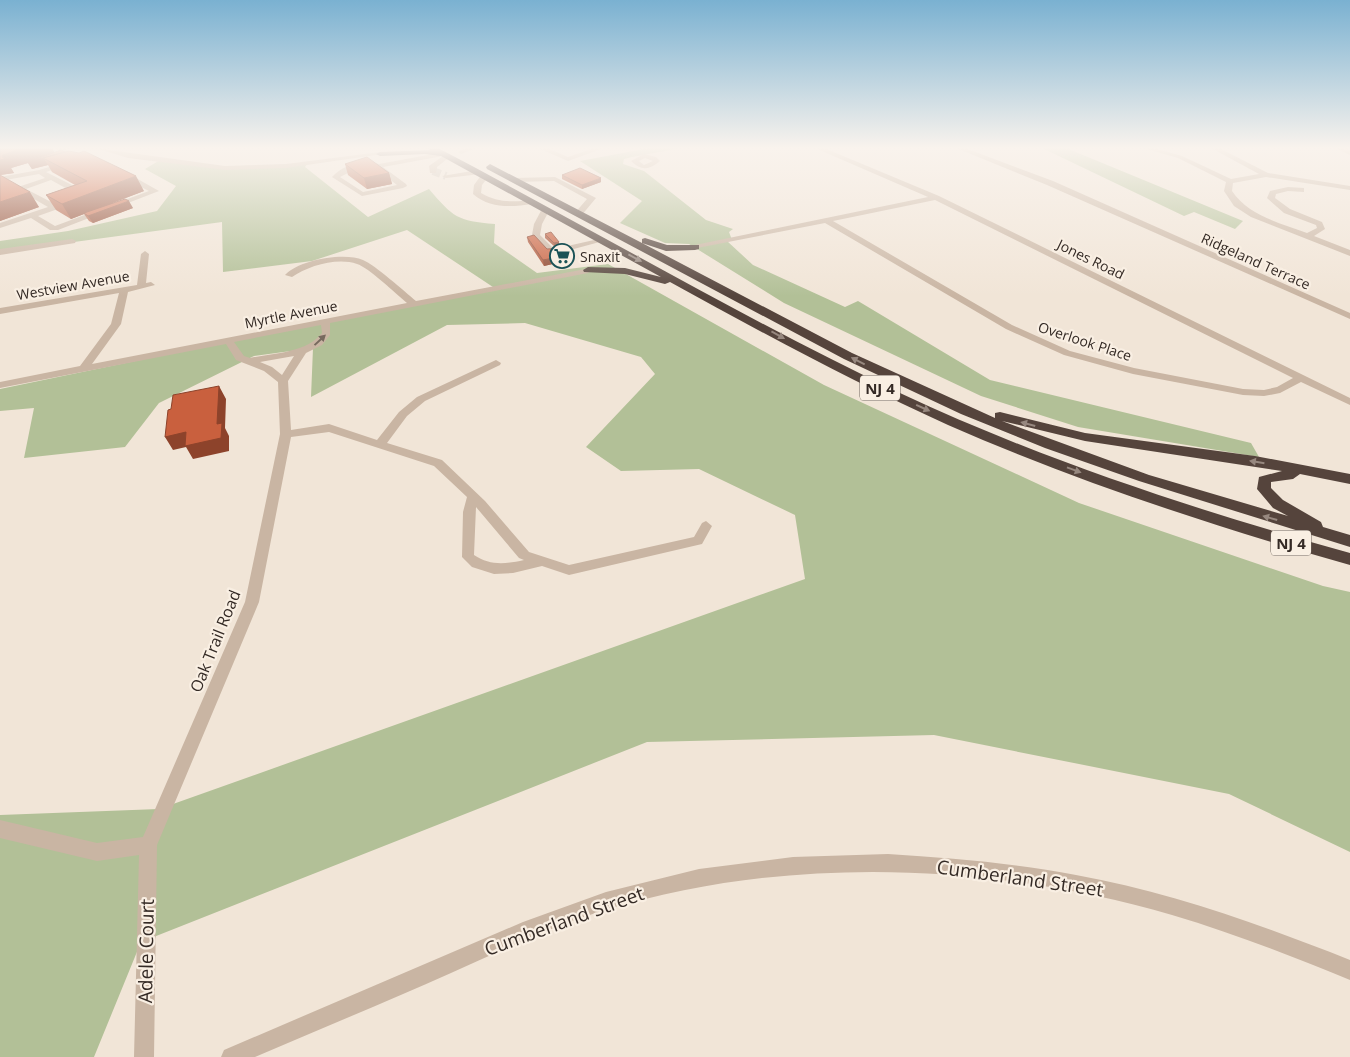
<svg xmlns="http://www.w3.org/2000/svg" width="1350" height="1057" font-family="'Open Sans',sans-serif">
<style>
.green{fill:#b2c097}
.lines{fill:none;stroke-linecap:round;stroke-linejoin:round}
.minor-tunnel{stroke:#cbc0b3;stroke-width:8;stroke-dasharray:8 4;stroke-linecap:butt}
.minor{fill:#c9b5a3;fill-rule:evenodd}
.highway{fill:#55443c;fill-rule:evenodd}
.wall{fill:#ad5335}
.shaded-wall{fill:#8d432b}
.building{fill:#c9603e;stroke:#8d432b}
.oneway{fill:#97887f}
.oneway2{fill:#77695e}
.labels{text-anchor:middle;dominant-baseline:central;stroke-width:4.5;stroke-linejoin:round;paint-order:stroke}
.far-poi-label{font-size:14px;fill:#342a25;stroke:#f9efe3;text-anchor:start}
.far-street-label{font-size:14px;fill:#342a25;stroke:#f9efe3}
.shield{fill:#f9efe3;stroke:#6f655e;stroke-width:1}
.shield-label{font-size:15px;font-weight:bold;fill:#342a25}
.street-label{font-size:16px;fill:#342a25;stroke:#f9efe3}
.near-street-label{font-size:19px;fill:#342a25;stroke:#f9efe3}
</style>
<rect width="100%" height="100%" fill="#f1e5d7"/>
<!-- green -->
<g class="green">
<path d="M 649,148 L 678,148 C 660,153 642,154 624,159 L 623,164 L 644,171 L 706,220 L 733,229 L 729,232 L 732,240 L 727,241 L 753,265 L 845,307 L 858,301 L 990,380 L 1251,443 L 1259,457 L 1078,427 L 981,396 L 784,303 L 689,244 L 665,243 L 620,223 L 642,201 L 580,161 Z"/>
<polygon points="1042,148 1066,148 1243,221 1235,229 1194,212 1184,216"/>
<path d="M 160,160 L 207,167 L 307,164 L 305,167 L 368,217 L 429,189 C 453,217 457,221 495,224 L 494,243 L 537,273 L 608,264 L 824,385 L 1079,503 L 1323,586 L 1350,592 L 1350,852 L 1229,794 L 934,735 L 647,742 L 141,942 L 94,1057 L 0,1057 L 0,815 L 159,809 L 805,579 L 795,515 L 699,469 L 621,471 L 586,447 L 655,374 L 641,357 L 525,323 L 447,325 L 311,397 L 313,348 L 254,356 L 159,403 L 125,447 L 24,458 L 34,408 L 0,411 L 0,389 L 493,287 L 407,230 L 312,261 L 223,272 L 222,222 L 0,252 L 0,241 L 68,231 L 157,211 L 176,186 L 145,169 Z"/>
</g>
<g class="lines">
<!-- minor-tunnel -->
<polyline class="minor-tunnel" points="433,171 446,176"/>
<!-- minor -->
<g class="minor">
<polygon points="55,148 63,148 83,159 78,160"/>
<polygon points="95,148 225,166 286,164 380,152 383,154 286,168 225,170 128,158"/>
<polygon points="466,148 476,148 461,154 458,152"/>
<polygon points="538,148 547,148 568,157 594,148 604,148 568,161"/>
<path d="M 815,148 L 824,148 L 939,196 L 1350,398 L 1350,405 L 1301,382 L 1280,393 L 1264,396 L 1243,395 L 1133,374 L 1064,355 L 1006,329 L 825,223 L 692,249 L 691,247 L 695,245 L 928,197 ZM 935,200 L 1293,378 L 1277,387 L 1264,390 L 1243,389 L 1134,368 L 1070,351 L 1012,325 L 833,221 Z"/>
<polygon points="956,148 965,148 1053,181 1350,313 1350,319 1047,185"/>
<path d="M 1143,148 L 1154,148 L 1182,156 L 1231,179 L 1259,174 L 1211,148 L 1219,148 L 1268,173 L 1350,186 L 1350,190 L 1266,177 L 1233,183 L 1232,191 C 1249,216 1280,223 1307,233 L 1317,228 L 1316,225 L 1284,213 L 1267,198 L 1270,191 L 1288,187 L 1304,188 L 1304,192 L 1288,191 L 1276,194 L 1275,198 L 1290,209 L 1322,222 L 1325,229 L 1314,236 L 1350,250 L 1350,256 L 1251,217 L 1234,206 L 1224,191 L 1226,182 L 1178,158 Z"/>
<polygon points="1336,148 1350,150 1350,155 1337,149"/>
<path d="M 444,152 L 451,156 L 437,167 L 436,173 L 430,173 L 429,166 L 443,156 L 383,167 L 406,184 L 407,186 L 403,188 L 362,196 L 332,177 C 343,165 363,159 379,164 ZM 373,166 L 397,185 L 363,192 L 340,177 L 358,168 Z"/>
<path d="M 644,154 L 656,157 L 660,161 C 649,170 642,171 631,161 ZM 645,158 L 653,161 L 644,165 L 639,161 Z"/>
<polygon points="66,162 68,163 68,165 46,172 86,192 86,196 80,196 51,180 26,189 55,204 72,200 72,204 38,216 55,226 149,191 121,177 121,173 127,173 159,191 58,230 50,230 31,218 0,228 0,223 48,207 15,188 45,178 39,174 0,181 0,177 39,170"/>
<polygon points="478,170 482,172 481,174 446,178 442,176"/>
<path d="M 482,174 L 489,176 L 482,185 L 481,193 C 498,203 513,202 532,200 L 536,202 L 532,204 C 512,207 490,209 473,194 L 474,185 Z"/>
<polygon points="555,177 596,198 581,216 574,214 587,199 554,181 514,182 510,180 514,178"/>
<polygon points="543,207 550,209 542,224 540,235 554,249 603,238 607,240 559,253 549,253 532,235 534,224"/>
<polygon points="72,239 76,241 75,243 0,255 0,249"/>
<path d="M 145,251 L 149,254 L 146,283 L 151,282 L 155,285 L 128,292 L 121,324 L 92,364 L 407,303 C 396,294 368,267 357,264 C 337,257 308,266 292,277 L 285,275 C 299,260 344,252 363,260 C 375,265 404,291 416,301 L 591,268 L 592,270 L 588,273 L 330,323 L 330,335 L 322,345 L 306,353 L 288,381 L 291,430 L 329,424 L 377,440 L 399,412 L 417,397 L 496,360 L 501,363 L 500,365 L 425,401 L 407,416 L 387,443 L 442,460 L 485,501 L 529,552 L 569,565 L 694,537 L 702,523 L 706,521 L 712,526 L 702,544 L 569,575 L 542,566 L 513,573 L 494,574 L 472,567 L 462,557 L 463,512 L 467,497 L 434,466 L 329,432 L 291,437 L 259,602 L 157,845 L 154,1057 L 134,1057 L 139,855 L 97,861 L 0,838 L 0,820 L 97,843 L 143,837 L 245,602 L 280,434 L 278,382 L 264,371 L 236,360 L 226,344 L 0,388 L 0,382 L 80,366 L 111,324 L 119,293 L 0,314 L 0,308 L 137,285 L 141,254 ZM 321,325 L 322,333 C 306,353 274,353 250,358 L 244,356 L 234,342 ZM 294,356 L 282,375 L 272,367 L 260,362 ZM 476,507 L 519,558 L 524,560 C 506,564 490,566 474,555 Z"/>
<path d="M 888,854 C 951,858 1013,863 1076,875 C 1171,892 1261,925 1350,960 L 1350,980 C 1291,956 1233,933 1172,915 C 988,862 789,855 605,910 C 552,926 501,951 451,973 C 386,1002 320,1029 255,1057 L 221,1057 L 224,1050 L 523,922 L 606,892 L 699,869 L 793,857 Z"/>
</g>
<!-- highway -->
<g class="highway">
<path d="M 428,148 L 438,148 C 592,229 743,318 900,393 C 1045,461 1196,510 1350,553 L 1350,565 C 1213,526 1078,482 948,425 C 853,382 761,332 670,282 L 665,284 L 625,274 L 584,272 L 583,270 L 588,267 L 625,268 L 661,277 L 441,156 L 425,154 L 380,156 L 376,154 L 380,152 L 430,150 Z"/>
<path d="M 490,164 L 642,243 L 642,239 L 645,238 L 667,245 L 699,245 L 699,249 L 695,250 L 666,251 L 642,243 L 852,353 L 995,418 L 995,413 L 1000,412 L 1085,433 L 1255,456 L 1350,474 L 1350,484 L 1300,474 L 1293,479 L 1271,482 L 1271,488 L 1283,500 L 1321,522 L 1323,527 L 1350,535 L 1350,547 L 1139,481 L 1045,448 L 961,414 L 844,359 L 487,169 L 486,167 ZM 1002,421 L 1085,441 L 1282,471 L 1259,477 L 1257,489 L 1273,508 L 1288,516 L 1149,475 Z"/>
</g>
</g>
<!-- wall -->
<g class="wall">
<polygon points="0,148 55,153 144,191 112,203 133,208 93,223 89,221 84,214 71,219 56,210 46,195 75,185 52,172 48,165 32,169 28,163 11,168 14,173 0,175 39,207 0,221"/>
<polygon points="345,164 389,173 392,184 367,189 348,175"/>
<polygon points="562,175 601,182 582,189 562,179"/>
<polygon points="545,234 559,242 559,246 555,247 545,238"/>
<polygon points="527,237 547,249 569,255 570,260 544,266 528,242"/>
</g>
<!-- shaded-wall -->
<g class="shaded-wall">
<polygon points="23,148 52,148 55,153 43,158 48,165 32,169 28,163 11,168 14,173 0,175 0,160 3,155"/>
<polygon points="389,173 392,184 367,189 364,178"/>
<polygon points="136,176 144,191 71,219 62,204"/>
<polygon points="601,178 601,182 582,189 582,185"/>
<polygon points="30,192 39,207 0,221 0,202"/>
<polygon points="129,201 133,208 93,223 88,216"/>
<polygon points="559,242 559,246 555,247 554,243"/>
<polygon points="569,255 570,260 544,266 543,260"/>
<polygon points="219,386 226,399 225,428 229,436 229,451 193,459 186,447 173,450 165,437"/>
</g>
<!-- building -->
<g class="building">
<polygon points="0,148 23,148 3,155 2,157 5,159 0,160"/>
<polygon points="61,150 65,152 28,162"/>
<polygon points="69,151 79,153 84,151 136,176 62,204 46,195 87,181 43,158"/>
<polygon points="367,157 389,173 364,178 345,164"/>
<polygon points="580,168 601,178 582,185 562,175"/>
<polygon points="0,175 30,192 0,202"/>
<polygon points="125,199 129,201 88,216 84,213"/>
<polygon points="551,232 559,242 554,243 545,234"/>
<polygon points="534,235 547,249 564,248 569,255 543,260 527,237"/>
<polygon points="219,386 217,424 222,423 221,438 185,446 186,432 165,437 168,410 171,409 173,395"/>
</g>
<!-- one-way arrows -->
<defs><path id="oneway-solid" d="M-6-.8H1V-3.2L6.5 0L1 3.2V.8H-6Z" transform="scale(1.25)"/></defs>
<g class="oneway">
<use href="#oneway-solid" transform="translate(635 258) rotate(28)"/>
<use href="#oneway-solid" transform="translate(778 335) rotate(29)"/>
<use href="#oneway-solid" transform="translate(858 361) rotate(-153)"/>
<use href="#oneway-solid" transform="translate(923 408) rotate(24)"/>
<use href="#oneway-solid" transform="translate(1028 424) rotate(-165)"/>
<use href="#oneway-solid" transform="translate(1257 462) rotate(-171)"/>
<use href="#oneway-solid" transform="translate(1074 470) rotate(20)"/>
<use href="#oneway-solid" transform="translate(1270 518) rotate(-164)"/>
</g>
<use class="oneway2" href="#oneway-solid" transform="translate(320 340) rotate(-43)"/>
<!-- sky -->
<linearGradient id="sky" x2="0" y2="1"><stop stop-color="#7ab1d1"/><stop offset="0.5" stop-color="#f9f3ed"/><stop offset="1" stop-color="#f9f3ed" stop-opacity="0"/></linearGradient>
<rect width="1350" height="296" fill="url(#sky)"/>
<!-- icons -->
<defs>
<symbol id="supermarket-ring" viewBox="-11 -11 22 22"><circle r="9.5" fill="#f9efe3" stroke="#1a5256" stroke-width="1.5"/><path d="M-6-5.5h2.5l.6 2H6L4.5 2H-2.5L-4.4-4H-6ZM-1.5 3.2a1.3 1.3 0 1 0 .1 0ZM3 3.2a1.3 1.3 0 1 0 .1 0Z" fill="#1a5256"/></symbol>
</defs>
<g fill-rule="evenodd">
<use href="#supermarket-ring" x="548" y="242" width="28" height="28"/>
</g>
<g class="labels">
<!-- far-poi labels -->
<g class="far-poi-label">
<text x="580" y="256">Snaxit</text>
</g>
<!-- far-street labels -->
<g class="far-street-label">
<text transform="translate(1091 259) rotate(26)">Jones Road</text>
<text transform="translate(1256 261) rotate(24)">Ridgeland Terrace</text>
<text transform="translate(73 285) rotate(-10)">Westview Avenue</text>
<text transform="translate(291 314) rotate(-11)">Myrtle Avenue</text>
<text transform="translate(1085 341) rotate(18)">Overlook Place</text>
</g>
<!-- shield labels -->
<g class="shield">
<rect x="860" y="375.5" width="40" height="25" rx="4"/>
<rect x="1271" y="530.5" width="40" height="25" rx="4"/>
</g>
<g class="shield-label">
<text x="880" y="388">NJ 4</text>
<text x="1291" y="543">NJ 4</text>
</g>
<!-- street labels -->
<g class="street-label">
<text transform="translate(215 641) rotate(-68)">Oak Trail Road</text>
</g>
<!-- near-street labels -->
<g class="near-street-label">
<text transform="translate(1020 878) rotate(8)">Cumberland Street</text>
<text transform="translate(564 921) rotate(-20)">Cumberland Street</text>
<text transform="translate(146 951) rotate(-89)">Adele Court</text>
</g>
</g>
</svg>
